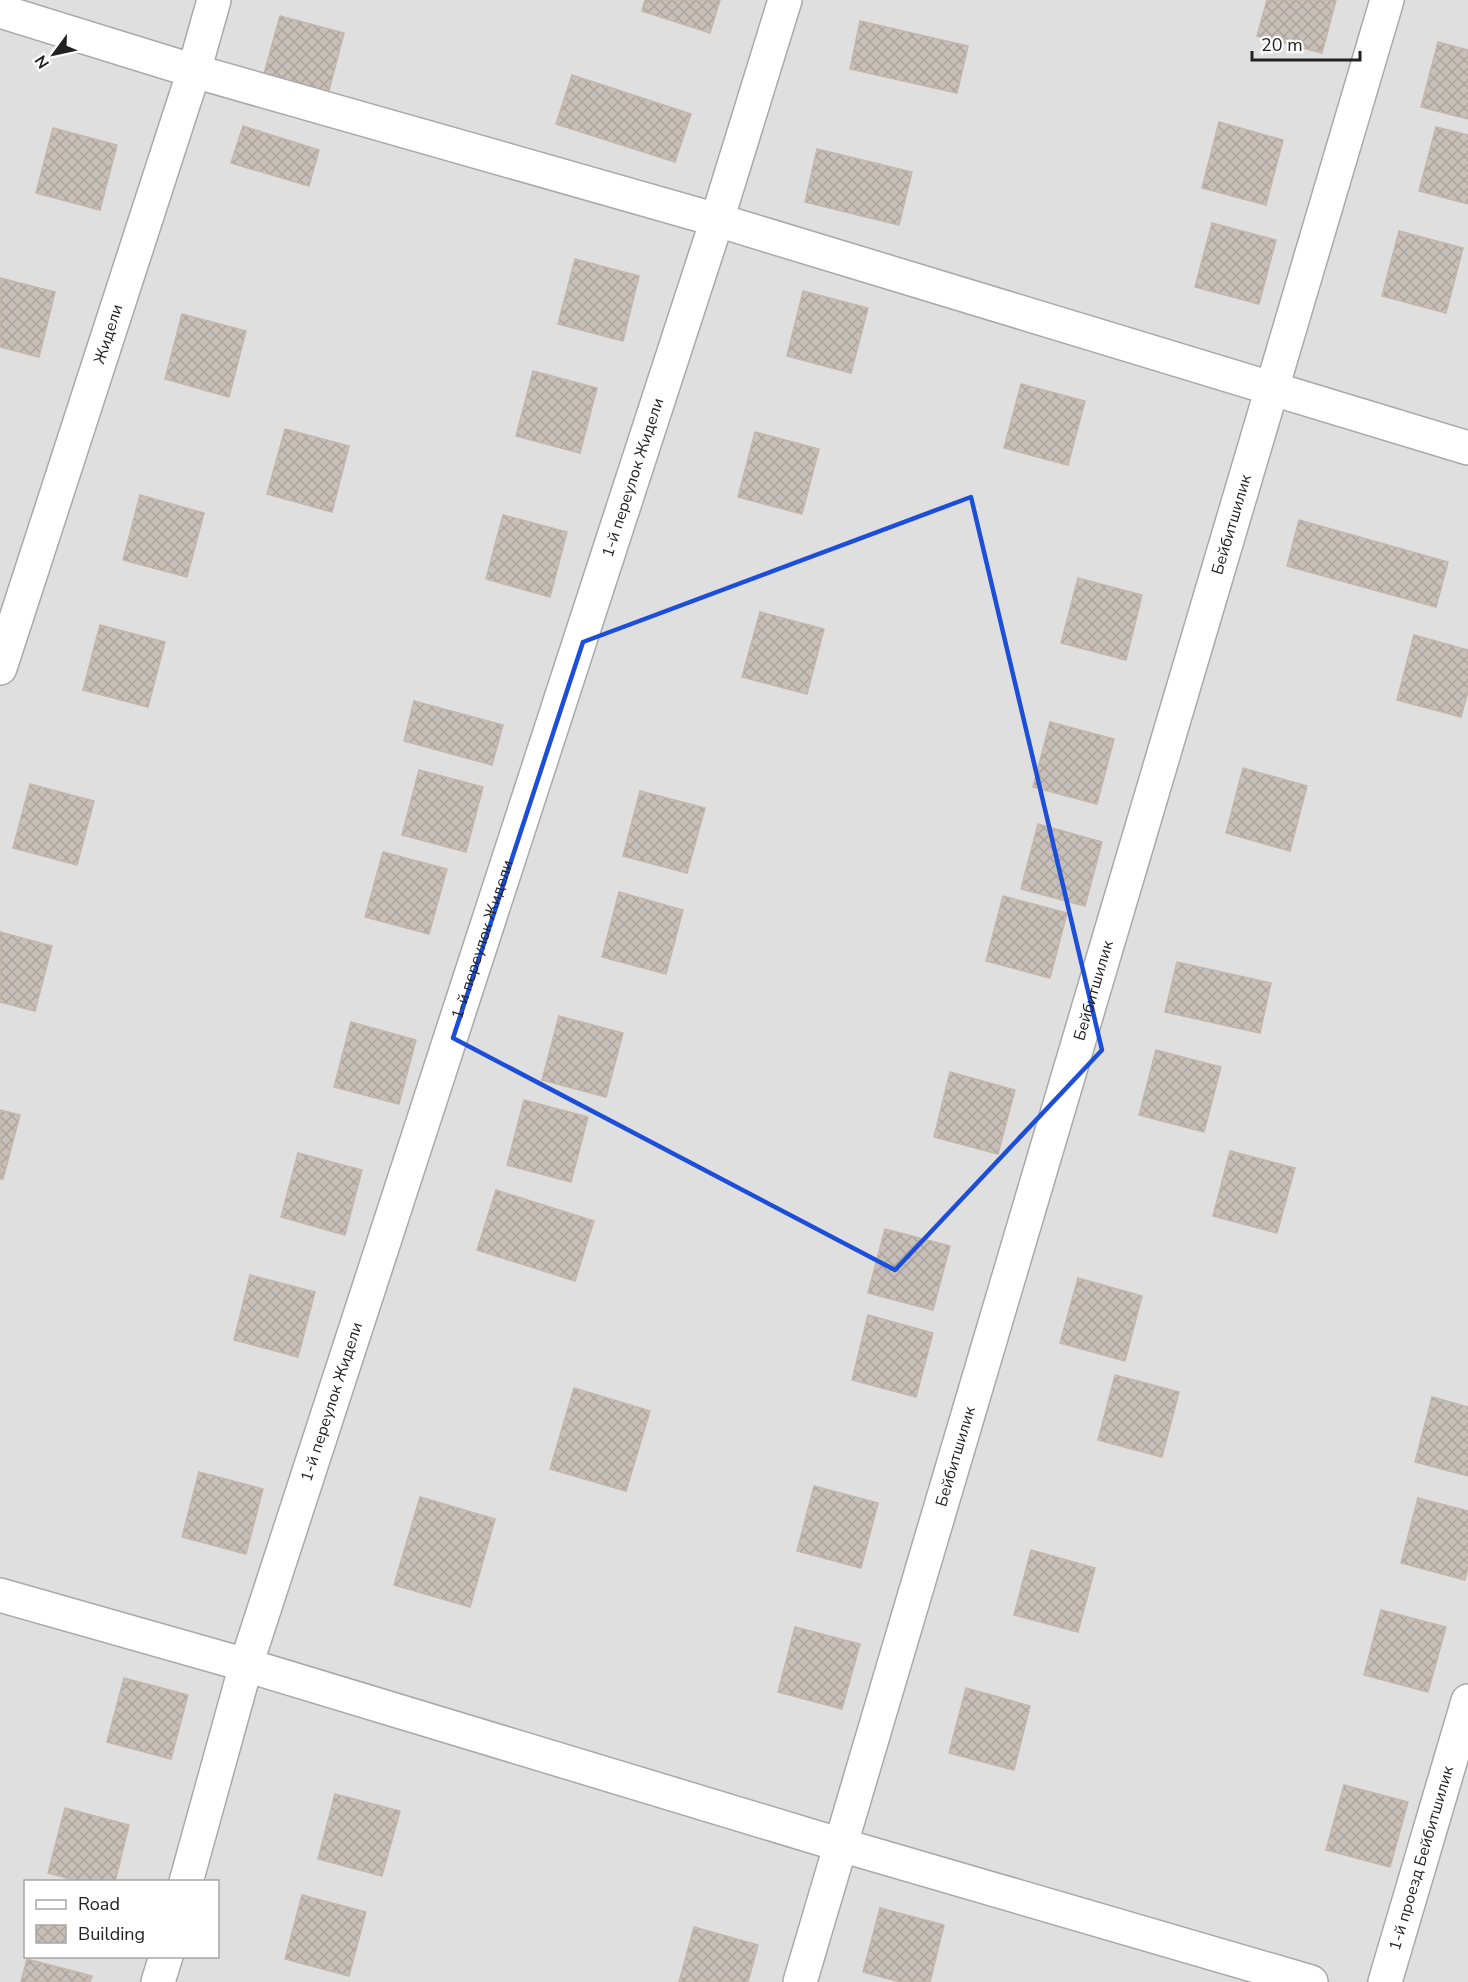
<svg xmlns="http://www.w3.org/2000/svg" width="1468" height="1982" font-family="'Nunito Sans',sans-serif">
<style>
.residential{fill:#e0dfdf;fill-rule:evenodd}
.building{fill:url(#building-cross-hatch);stroke:#c4b6ab;stroke-width:1.5}
.lines{fill:none;stroke-linecap:round;stroke-linejoin:round}
.minor-casing{stroke:#a9a9a9;stroke-width:36}
.minor{stroke:#fff;stroke-width:33}
.marked{fill:none;stroke:#1d4ed8;stroke-width:4.5;stroke-linejoin:round}
.labels{text-anchor:middle;dominant-baseline:central;stroke-width:5;stroke-linejoin:round;paint-order:stroke}
.street-label{font-size:16px;fill:#222;stroke:#fff}
</style>
<defs>
<pattern id="building-cross-hatch" width="8" height="8" patternUnits="userSpaceOnUse" patternTransform="scale(1.5)"><rect width="8" height="8" fill="#c7bfb8"/><path d="M0 0l8 8M0 8l8-8" fill="none" stroke="#aba49e"/></pattern>
</defs>
<rect width="100%" height="100%" fill="#f2efe9"/>
<!-- residential -->
<path class="residential" d="M 0,0 L 1468,0 L 1468,1982 L 0,1982 ZM 26,1882 L 218,1882 L 218,1956 L 26,1956 Z"/>
<!-- building -->
<g class="building">
<polygon points="645,0 720,0 710,33 642,11"/>
<polygon points="1267,0 1336,0 1322,53 1257,36"/>
<polygon points="280,16 344,33 327,98 262,81"/>
<polygon points="860,21 968,46 957,93 850,69"/>
<polygon points="1438,42 1468,50 1468,119 1421,107"/>
<polygon points="572,75 691,114 675,162 556,124"/>
<polygon points="1219,122 1283,140 1266,205 1202,188"/>
<polygon points="243,126 319,150 309,186 231,163"/>
<polygon points="1436,127 1468,135 1468,204 1419,191"/>
<polygon points="53,128 117,145 100,210 36,193"/>
<polygon points="817,149 912,172 899,225 805,202"/>
<polygon points="1212,223 1276,240 1259,304 1195,287"/>
<polygon points="1399,231 1463,248 1446,313 1382,296"/>
<polygon points="575,259 639,276 623,341 558,324"/>
<polygon points="0,278 55,292 39,357 0,347"/>
<polygon points="803,291 868,308 851,373 787,356"/>
<polygon points="182,314 246,331 229,397 165,379"/>
<polygon points="533,371 597,388 580,453 516,436"/>
<polygon points="1021,384 1085,401 1068,465 1004,448"/>
<polygon points="285,429 349,446 332,512 267,494"/>
<polygon points="755,432 819,449 802,514 738,497"/>
<polygon points="140,495 204,513 187,577 123,560"/>
<polygon points="503,515 567,532 550,597 486,579"/>
<polygon points="1299,520 1448,562 1436,607 1287,566"/>
<polygon points="1078,578 1142,595 1126,660 1061,643"/>
<polygon points="760,612 824,629 807,694 742,677"/>
<polygon points="100,625 165,642 148,707 83,690"/>
<polygon points="1414,635 1468,650 1468,691 1461,717 1397,700"/>
<polygon points="414,701 503,725 492,765 404,741"/>
<polygon points="1050,722 1114,739 1097,804 1033,787"/>
<polygon points="1243,768 1307,786 1290,851 1226,833"/>
<polygon points="419,770 483,787 466,852 402,835"/>
<polygon points="30,784 94,801 77,865 13,848"/>
<polygon points="640,791 705,808 687,873 623,856"/>
<polygon points="1038,824 1102,842 1085,906 1021,889"/>
<polygon points="383,852 447,869 429,934 365,917"/>
<polygon points="619,892 683,910 666,974 602,957"/>
<polygon points="1003,896 1067,913 1050,978 986,961"/>
<polygon points="0,932 52,946 35,1011 0,1002"/>
<polygon points="1177,962 1271,983 1260,1033 1165,1012"/>
<polygon points="559,1016 623,1033 606,1097 542,1080"/>
<polygon points="351,1022 416,1040 399,1104 334,1087"/>
<polygon points="1156,1050 1221,1067 1204,1132 1139,1115"/>
<polygon points="950,1072 1015,1090 998,1154 934,1137"/>
<polygon points="524,1100 588,1117 571,1182 507,1165"/>
<polygon points="0,1110 20,1115 3,1179 0,1179"/>
<polygon points="1230,1151 1295,1168 1277,1233 1213,1216"/>
<polygon points="298,1153 362,1170 345,1235 281,1217"/>
<polygon points="496,1190 594,1221 575,1281 477,1250"/>
<polygon points="885,1229 950,1246 933,1310 868,1293"/>
<polygon points="250,1275 315,1292 298,1357 234,1340"/>
<polygon points="1078,1278 1142,1296 1125,1361 1060,1343"/>
<polygon points="868,1315 933,1333 916,1397 852,1380"/>
<polygon points="1115,1375 1179,1392 1162,1457 1098,1440"/>
<polygon points="574,1388 650,1411 626,1491 550,1469"/>
<polygon points="1432,1397 1468,1407 1468,1476 1415,1462"/>
<polygon points="199,1472 263,1489 246,1554 182,1537"/>
<polygon points="814,1486 878,1503 861,1568 797,1551"/>
<polygon points="420,1497 495,1519 470,1607 394,1585"/>
<polygon points="1418,1498 1468,1511 1468,1567 1465,1580 1401,1563"/>
<polygon points="1031,1550 1095,1568 1078,1632 1014,1615"/>
<polygon points="1381,1610 1446,1627 1428,1692 1364,1675"/>
<polygon points="795,1627 860,1644 842,1709 778,1692"/>
<polygon points="124,1678 188,1695 171,1759 107,1742"/>
<polygon points="966,1688 1030,1706 1014,1770 949,1753"/>
<polygon points="1344,1785 1408,1802 1390,1867 1326,1850"/>
<polygon points="335,1794 400,1811 382,1876 318,1859"/>
<polygon points="65,1808 129,1825 115,1882 81,1882 48,1873"/>
<polygon points="302,1895 366,1912 349,1976 285,1959"/>
<polygon points="880,1908 944,1925 930,1982 900,1982 863,1972"/>
<polygon points="694,1927 758,1945 748,1982 679,1982"/>
<polygon points="27,1959 92,1976 90,1982 21,1982"/>
</g>
<g class="lines">
<defs>
<g id="minor">
<polyline points="0,11 194,71 717,220 1468,448"/>
<path id="s1" d="M 0,668 L 194,71 L 214,0"/>
<polyline points="0,1595 246,1665 841,1845 1311,1982"/>
<path id="s2" d="M 186,1882 L 246,1665 L 717,220 L 785,0"/>
<polyline points="158,1982 166,1956"/>
<path id="s3" d="M 800,1982 L 1387,0"/>
<path id="s4" d="M 1385,1982 L 1468,1701"/>
</g>
</defs>
<!-- minor casing -->
<use href="#minor" class="minor-casing"/>
<!-- minor -->
<use href="#minor" class="minor"/>
</g>
<!-- marked area -->
<path class="marked" d="M 971,497 L 1102,1050 L 895,1270 L 453,1038 L 583,642 Z"/>
<g class="labels">
<!-- street labels -->
<g class="street-label">
<text stroke="none"><textPath href="#s1" startOffset="351">Жидели</textPath></text>
<text stroke="none"><textPath href="#s2" startOffset="1474">1-й переулок Жидели</textPath></text>
<text stroke="none"><textPath href="#s3" startOffset="1520">Бейбитшилик</textPath></text>
<text stroke="none"><textPath href="#s2" startOffset="988">1-й переулок Жидели</textPath></text>
<text stroke="none"><textPath href="#s3" startOffset="1034">Бейбитшилик</textPath></text>
<text stroke="none"><textPath href="#s2" startOffset="502">1-й переулок Жидели</textPath></text>
<text stroke="none"><textPath href="#s3" startOffset="548">Бейбитшилик</textPath></text>
<text stroke="none"><textPath href="#s4" startOffset="129">1-й проезд Бейбитшилик</textPath></text>
</g>
</g>
<!-- legend -->
<rect x="24" y="1880" width="195" height="78" fill="#ffffff" stroke="#a7a7a7" stroke-width="1.5"/>
<rect x="36" y="1900" width="30" height="9" fill="#ffffff" stroke="#a7a7a7" stroke-width="1.5"/>
<text x="78" y="1910" font-size="18" fill="#222222">Road</text>
<rect x="36" y="1925" width="30" height="18" fill="url(#building-cross-hatch)" stroke="#a7a7a7" stroke-width="1.5"/>
<text x="78" y="1940" font-size="18" fill="#222222">Building</text>
<!-- north arrow -->
<g transform="translate(54 54) rotate(237)" stroke="#ffffff" stroke-width="4.5" paint-order="stroke">
<path d="M0-4.5L10 22L0 15L-10 22Z" fill="#222222"/>
<text y="-9" font-size="16" font-weight="bold" text-anchor="middle" fill="#222222">N</text>
</g>
<!-- scale -->
<path d="M1252 51v9h108v-9" fill="none" stroke="#222222" stroke-width="3"/>
<text x="1261" y="51" font-size="18" fill="#222222" stroke="#ffffff" stroke-width="4.5" paint-order="stroke">20 m</text>
</svg>
